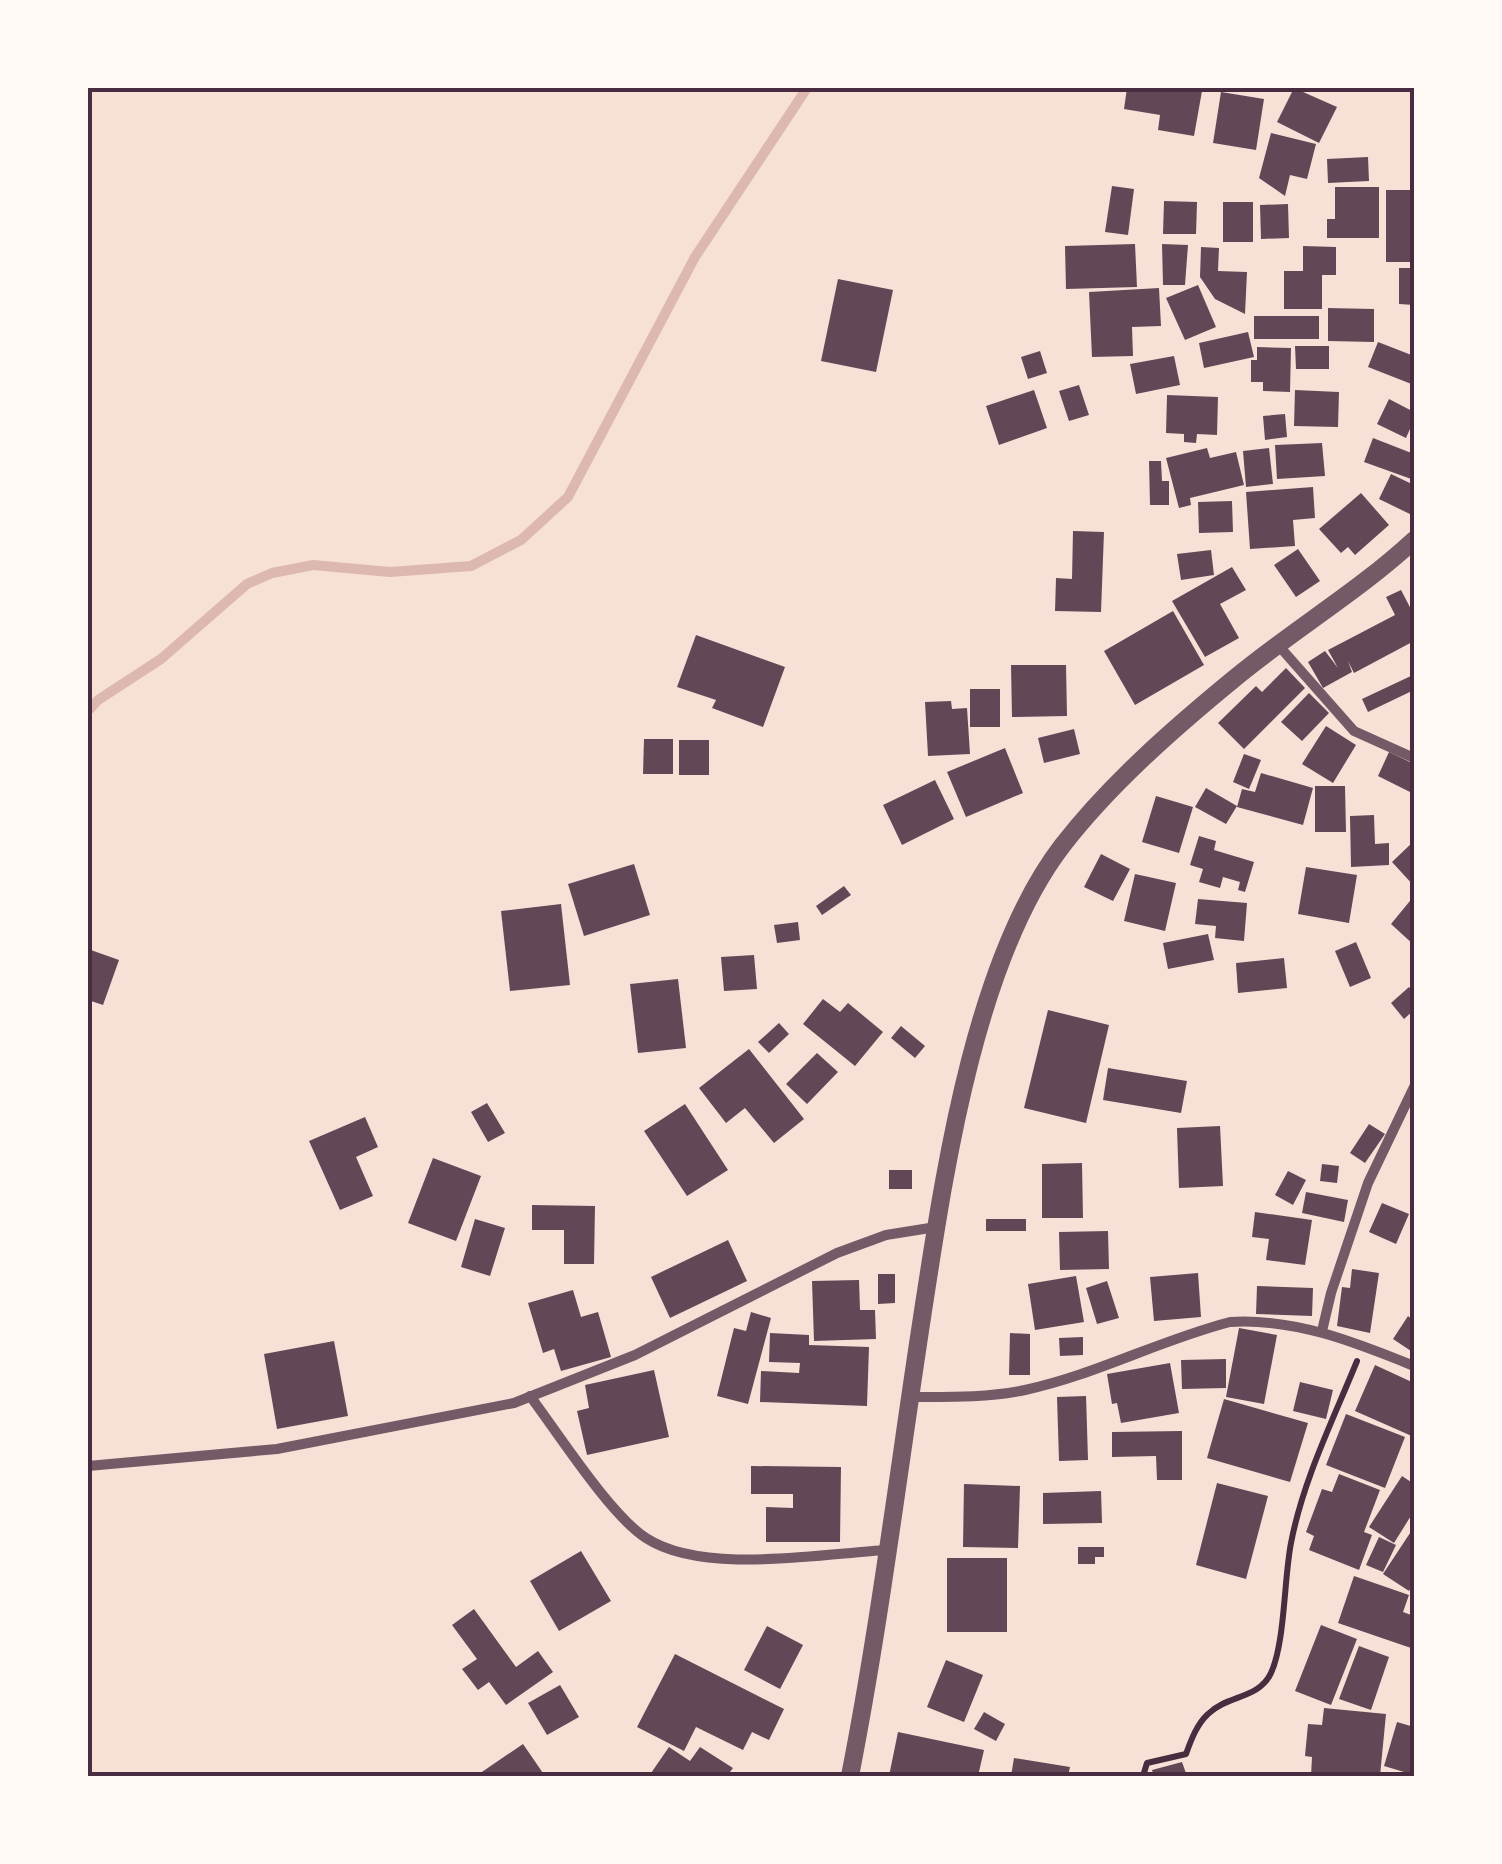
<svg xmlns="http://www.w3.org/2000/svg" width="1502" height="1864" font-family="'Nunito Sans',sans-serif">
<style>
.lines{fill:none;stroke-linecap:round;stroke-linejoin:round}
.stream{stroke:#dcb8b0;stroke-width:10}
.building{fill:#644757}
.path{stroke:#4a2c40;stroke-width:6}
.minor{stroke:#755966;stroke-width:10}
.tertiary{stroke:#755966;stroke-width:18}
.neatline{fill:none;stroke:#4a2c40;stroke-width:4}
</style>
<rect width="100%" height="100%" fill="#f7e1d7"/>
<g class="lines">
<!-- stream -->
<polyline class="stream" points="88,711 98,700 161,659 247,584 272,573 313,565 390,572 471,566 521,540 568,497 695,257 807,88"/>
</g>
<!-- building -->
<g class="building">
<polygon points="1127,88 1180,88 1202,91 1194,136 1158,130 1160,115 1124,109"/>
<polygon points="1294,88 1337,107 1319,143 1277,122"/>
<polygon points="1221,92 1264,99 1256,150 1213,143"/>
<polygon points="1271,133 1316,144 1307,179 1290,175 1285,196 1259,178"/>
<polygon points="1368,157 1369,181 1328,183 1327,159"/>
<polygon points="1112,186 1134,189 1128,235 1105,232"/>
<polygon points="1335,187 1379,187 1379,238 1327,238 1327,219 1335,219"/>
<rect x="1386" y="190" width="28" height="72"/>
<polygon points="1164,201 1197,202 1196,234 1163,234"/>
<rect x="1223" y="202" width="30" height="40"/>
<polygon points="1288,204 1289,238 1261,239 1260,205"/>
<polygon points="1135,244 1137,287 1066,289 1065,246"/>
<polygon points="1162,244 1188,245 1185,285 1163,285"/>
<polygon points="1303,246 1336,247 1336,275 1322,275 1322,309 1284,309 1284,271 1303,271"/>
<polygon points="1201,247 1219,248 1218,271 1247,272 1245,314 1215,299 1200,277"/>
<polygon points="1399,268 1414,268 1414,305 1399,304"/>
<polygon points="838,279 893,290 876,372 821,361"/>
<polygon points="1198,285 1216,327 1185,340 1166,298"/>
<polygon points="1159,288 1161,326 1132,327 1133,356 1092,357 1089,292"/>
<polygon points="1328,308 1374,309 1374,342 1328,341"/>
<rect x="1254" y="316" width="65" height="23"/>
<polygon points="1248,332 1254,357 1204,368 1199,343"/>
<polygon points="1378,342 1414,356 1414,385 1368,367"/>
<polygon points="1295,346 1329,346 1329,369 1296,369"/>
<polygon points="1257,347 1291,348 1290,392 1263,391 1263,382 1251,382 1251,360 1257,360"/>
<polygon points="1040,351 1047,373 1028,379 1021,357"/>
<polygon points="1174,356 1180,385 1136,394 1130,364"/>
<polygon points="1079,385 1089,415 1069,421 1059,391"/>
<polygon points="1034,390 1047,428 999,445 986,406"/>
<polygon points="1295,390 1339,392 1338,427 1294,426"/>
<polygon points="1167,395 1218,397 1217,435 1197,434 1196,443 1184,442 1184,434 1166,433"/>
<polygon points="1389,399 1414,412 1414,420 1406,438 1377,424"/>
<polygon points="1285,414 1287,437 1265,440 1263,416"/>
<polygon points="1373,438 1414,454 1414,480 1364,462"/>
<polygon points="1322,443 1325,476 1277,479 1275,445"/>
<polygon points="1207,448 1210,458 1236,452 1244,485 1190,498 1191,505 1179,508 1166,458"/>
<polygon points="1269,448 1273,484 1246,487 1243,451"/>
<polygon points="1149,461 1161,461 1162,481 1169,481 1169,505 1150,505"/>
<polygon points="1391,474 1414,485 1414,516 1379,499"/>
<polygon points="1313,487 1315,518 1293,520 1295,546 1250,549 1246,492"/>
<polygon points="1361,493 1389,525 1355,555 1348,547 1341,553 1319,529"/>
<polygon points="1232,501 1233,532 1199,533 1198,502"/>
<polygon points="1073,531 1104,532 1101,612 1055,611 1056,578 1072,579"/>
<polygon points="1298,549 1320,581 1296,597 1274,565"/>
<polygon points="1211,550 1214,575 1181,580 1177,554"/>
<polygon points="1232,567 1246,590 1220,604 1239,638 1205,657 1172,601"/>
<polygon points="1401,590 1414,615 1414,641 1354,673 1348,661 1352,672 1323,688 1308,662 1325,651 1338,668 1328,650 1395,615 1386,597"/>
<polygon points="1173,611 1204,665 1135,705 1104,651"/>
<polygon points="696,635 785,667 763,727 712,708 716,700 677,687"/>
<polygon points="1011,665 1066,665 1067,716 1012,717"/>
<polygon points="1286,668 1305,688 1244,749 1218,723 1256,686 1262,692"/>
<polygon points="1413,675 1414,690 1368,712 1362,699"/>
<rect x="970" y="689" width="30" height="38"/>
<polygon points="1309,693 1329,713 1302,741 1281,722"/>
<polygon points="951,701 952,709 967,708 970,754 928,756 925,702"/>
<polygon points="1326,726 1356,745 1333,783 1302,764"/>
<polygon points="1074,729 1080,754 1044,763 1038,738"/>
<polygon points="644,739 673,739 673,774 643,774"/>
<rect x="679" y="740" width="30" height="35"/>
<polygon points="1005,748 1023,793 966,817 947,772"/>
<polygon points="1389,752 1414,764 1414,794 1378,776"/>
<polygon points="1244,754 1261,760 1249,789 1233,782"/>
<polygon points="1261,773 1313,788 1303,825 1237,807 1242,789 1255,792"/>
<polygon points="935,780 954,819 902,845 883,805"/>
<polygon points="1315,786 1345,786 1346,832 1315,832"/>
<polygon points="1206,788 1237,806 1226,824 1195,807"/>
<polygon points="1156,796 1193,807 1179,853 1142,842"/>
<polygon points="1374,815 1375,844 1389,843 1389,865 1351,867 1350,816"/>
<polygon points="1199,836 1216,841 1214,850 1254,862 1245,892 1238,890 1240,882 1223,877 1220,888 1199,882 1203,869 1190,865"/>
<polygon points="1414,841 1414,886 1392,862"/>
<polygon points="1101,854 1130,869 1113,901 1084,887"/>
<polygon points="634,864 650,915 584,936 568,884"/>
<polygon points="1306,867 1357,875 1349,923 1298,914"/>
<polygon points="1135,874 1176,883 1165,931 1124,921"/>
<polygon points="844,886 851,895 822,915 816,906"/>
<polygon points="1414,896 1414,945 1391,924"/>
<polygon points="1198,899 1247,903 1244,941 1215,938 1216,926 1195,924"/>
<polygon points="561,904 570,985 510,991 501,911"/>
<polygon points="798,922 800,940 777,943 774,925"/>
<polygon points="1208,934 1214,960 1168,969 1163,943"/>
<polygon points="1356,942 1371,978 1350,987 1335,951"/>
<polygon points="88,949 119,960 103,1005 88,1000"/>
<polygon points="754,955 757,989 724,991 721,957"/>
<polygon points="1284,958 1287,988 1238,993 1236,963"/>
<polygon points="678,979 686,1048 638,1053 630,984"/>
<polygon points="1409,987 1414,993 1414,1010 1404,1019 1391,1003"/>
<polygon points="823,999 840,1012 848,1003 883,1032 855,1066 803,1024"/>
<polygon points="1048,1010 1109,1025 1086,1123 1024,1108"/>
<polygon points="779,1023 789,1034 769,1053 758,1042"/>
<polygon points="901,1026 925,1046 915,1058 891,1038"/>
<polygon points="749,1049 804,1119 774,1143 745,1108 726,1123 699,1088"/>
<polygon points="817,1053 838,1072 807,1104 786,1084"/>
<polygon points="1108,1068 1187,1081 1181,1113 1103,1100"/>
<polygon points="487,1103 505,1133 488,1142 471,1112"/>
<polygon points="685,1104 728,1170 687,1196 644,1131"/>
<polygon points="365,1117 378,1147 356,1157 373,1196 340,1210 309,1141"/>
<polygon points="1369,1124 1385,1134 1365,1163 1350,1153"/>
<polygon points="1220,1126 1223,1186 1179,1188 1177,1128"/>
<polygon points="433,1158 481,1176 456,1241 408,1223"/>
<polygon points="1082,1163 1083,1218 1042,1218 1042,1164"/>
<polygon points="1322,1164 1339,1166 1337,1183 1320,1181"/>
<rect x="889" y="1170" width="23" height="19"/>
<polygon points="1288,1171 1306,1180 1293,1205 1275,1195"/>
<polygon points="1306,1192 1348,1200 1344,1222 1302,1213"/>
<polygon points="1382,1203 1409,1214 1396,1244 1369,1232"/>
<polygon points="532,1205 595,1206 594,1264 564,1264 564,1230 532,1230"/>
<polygon points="1255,1212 1312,1220 1305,1265 1266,1260 1269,1239 1252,1237"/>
<polygon points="475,1219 505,1228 490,1276 461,1267"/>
<rect x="986" y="1219" width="40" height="12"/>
<polygon points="1108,1231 1109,1269 1060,1270 1059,1232"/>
<polygon points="728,1240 747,1281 670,1318 651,1277"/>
<polygon points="1352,1269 1379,1273 1370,1333 1337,1326 1342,1287 1350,1288"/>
<polygon points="1198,1273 1201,1317 1154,1321 1150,1277"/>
<polygon points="878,1274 895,1274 895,1303 878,1304"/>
<polygon points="1076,1276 1084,1322 1035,1330 1028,1284"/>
<polygon points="859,1280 860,1310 875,1310 876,1339 814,1341 812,1281"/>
<polygon points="1107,1281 1119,1318 1097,1324 1086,1288"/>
<polygon points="1257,1286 1313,1288 1312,1316 1256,1314"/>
<polygon points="573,1290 581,1317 598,1312 611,1357 561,1371 554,1349 543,1353 528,1303"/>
<polygon points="751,1312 771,1318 748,1404 717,1396 734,1328 746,1331"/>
<polygon points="1408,1316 1414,1321 1414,1353 1393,1339"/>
<polygon points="1239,1328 1277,1335 1264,1404 1226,1397"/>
<polygon points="770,1333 809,1335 809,1345 869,1347 867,1406 760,1402 761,1371 799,1373 800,1363 769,1362"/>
<polygon points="1010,1333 1030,1334 1030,1375 1009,1375"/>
<polygon points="1083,1337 1083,1355 1060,1356 1059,1338"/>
<polygon points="334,1341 348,1416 277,1429 264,1354"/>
<polygon points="1226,1359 1226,1388 1182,1389 1181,1360"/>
<polygon points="1170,1363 1179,1413 1121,1423 1117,1403 1112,1404 1107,1374"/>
<polygon points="1375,1365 1414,1383 1414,1437 1355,1411"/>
<polygon points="654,1370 669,1437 587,1455 577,1411 589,1408 585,1385"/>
<polygon points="1300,1382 1333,1390 1326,1419 1293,1411"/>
<polygon points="1086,1396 1088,1460 1059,1461 1057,1397"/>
<polygon points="1224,1399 1308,1423 1290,1482 1207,1458"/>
<polygon points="1346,1414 1405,1437 1385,1488 1326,1465"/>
<polygon points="1182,1431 1182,1480 1157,1480 1156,1456 1112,1457 1112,1432"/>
<polygon points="751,1466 841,1467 840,1542 766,1542 766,1507 793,1508 793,1494 751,1494"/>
<polygon points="1339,1474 1380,1490 1364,1532 1372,1535 1359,1570 1309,1550 1314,1536 1306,1532 1322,1489 1332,1492"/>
<polygon points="1402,1476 1414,1484 1414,1511 1394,1543 1369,1527"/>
<polygon points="1217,1483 1268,1496 1246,1579 1196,1565"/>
<polygon points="964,1484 1020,1486 1018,1548 963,1547"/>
<polygon points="1101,1491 1102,1523 1043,1524 1043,1493"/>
<polygon points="1414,1527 1414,1582 1409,1591 1383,1574"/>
<polygon points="1379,1537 1396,1545 1383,1572 1366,1565"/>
<polygon points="1078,1547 1104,1547 1104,1557 1095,1557 1095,1564 1078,1564"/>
<polygon points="581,1551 611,1601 559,1631 530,1581"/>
<rect x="947" y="1558" width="60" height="74"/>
<polygon points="1354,1576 1409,1595 1403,1612 1414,1616 1411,1648 1338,1623"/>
<polygon points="474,1609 516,1667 538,1651 553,1672 506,1705 489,1682 478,1690 462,1669 477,1659 452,1625"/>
<polygon points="1321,1625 1357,1639 1331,1705 1295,1691"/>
<polygon points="767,1626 803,1645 780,1689 744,1670"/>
<polygon points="1359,1646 1389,1657 1371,1710 1339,1699"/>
<polygon points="675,1654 784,1709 769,1740 752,1732 743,1750 696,1727 684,1751 637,1727"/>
<polygon points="946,1660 983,1675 964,1722 927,1707"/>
<polygon points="560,1685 579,1717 547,1735 528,1703"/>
<polygon points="1324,1708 1386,1714 1380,1776 1311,1776 1312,1757 1305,1756 1308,1724 1322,1725"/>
<polygon points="984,1712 1005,1724 996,1741 974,1729"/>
<polygon points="1397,1722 1414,1727 1414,1775 1384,1766"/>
<polygon points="898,1732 984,1750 978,1776 889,1776"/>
<polygon points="523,1744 545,1776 476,1776"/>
<polygon points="669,1747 690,1761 700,1747 733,1768 727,1776 649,1776"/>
<polygon points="1014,1758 1070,1767 1068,1776 1011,1776"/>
<polygon points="1182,1762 1187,1776 1154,1776 1152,1770"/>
</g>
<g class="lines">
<!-- path -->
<path class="path" d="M 1143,1776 L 1147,1763 L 1186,1754 C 1191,1740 1197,1724 1208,1714 C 1227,1695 1259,1699 1271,1673 C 1285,1643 1284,1578 1291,1543 C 1303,1480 1333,1420 1357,1361"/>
<!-- minor -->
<g class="minor">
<polyline points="1279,646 1354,731 1414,758"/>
<polyline points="1322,1331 1331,1293 1368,1183 1414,1087"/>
<path d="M 530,1396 C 558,1433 610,1515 646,1538 C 702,1575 820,1554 887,1550"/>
<path d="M 909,1397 C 948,1397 987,1398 1025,1390 C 1095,1375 1160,1340 1230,1322 C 1295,1318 1355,1342 1414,1366"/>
<polyline points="88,1466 277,1449 514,1403 635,1355 837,1253 886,1235 936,1227"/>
</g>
<!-- tertiary -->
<path class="tertiary" d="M 850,1776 C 881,1618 900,1458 925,1298 C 946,1162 977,957 1062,846 C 1110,784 1174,728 1235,678 C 1293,630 1359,591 1414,540"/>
</g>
<!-- border -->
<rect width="1502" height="1864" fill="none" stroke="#fffaf5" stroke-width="180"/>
<rect x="90" y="90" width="1322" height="1684" class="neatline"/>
</svg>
